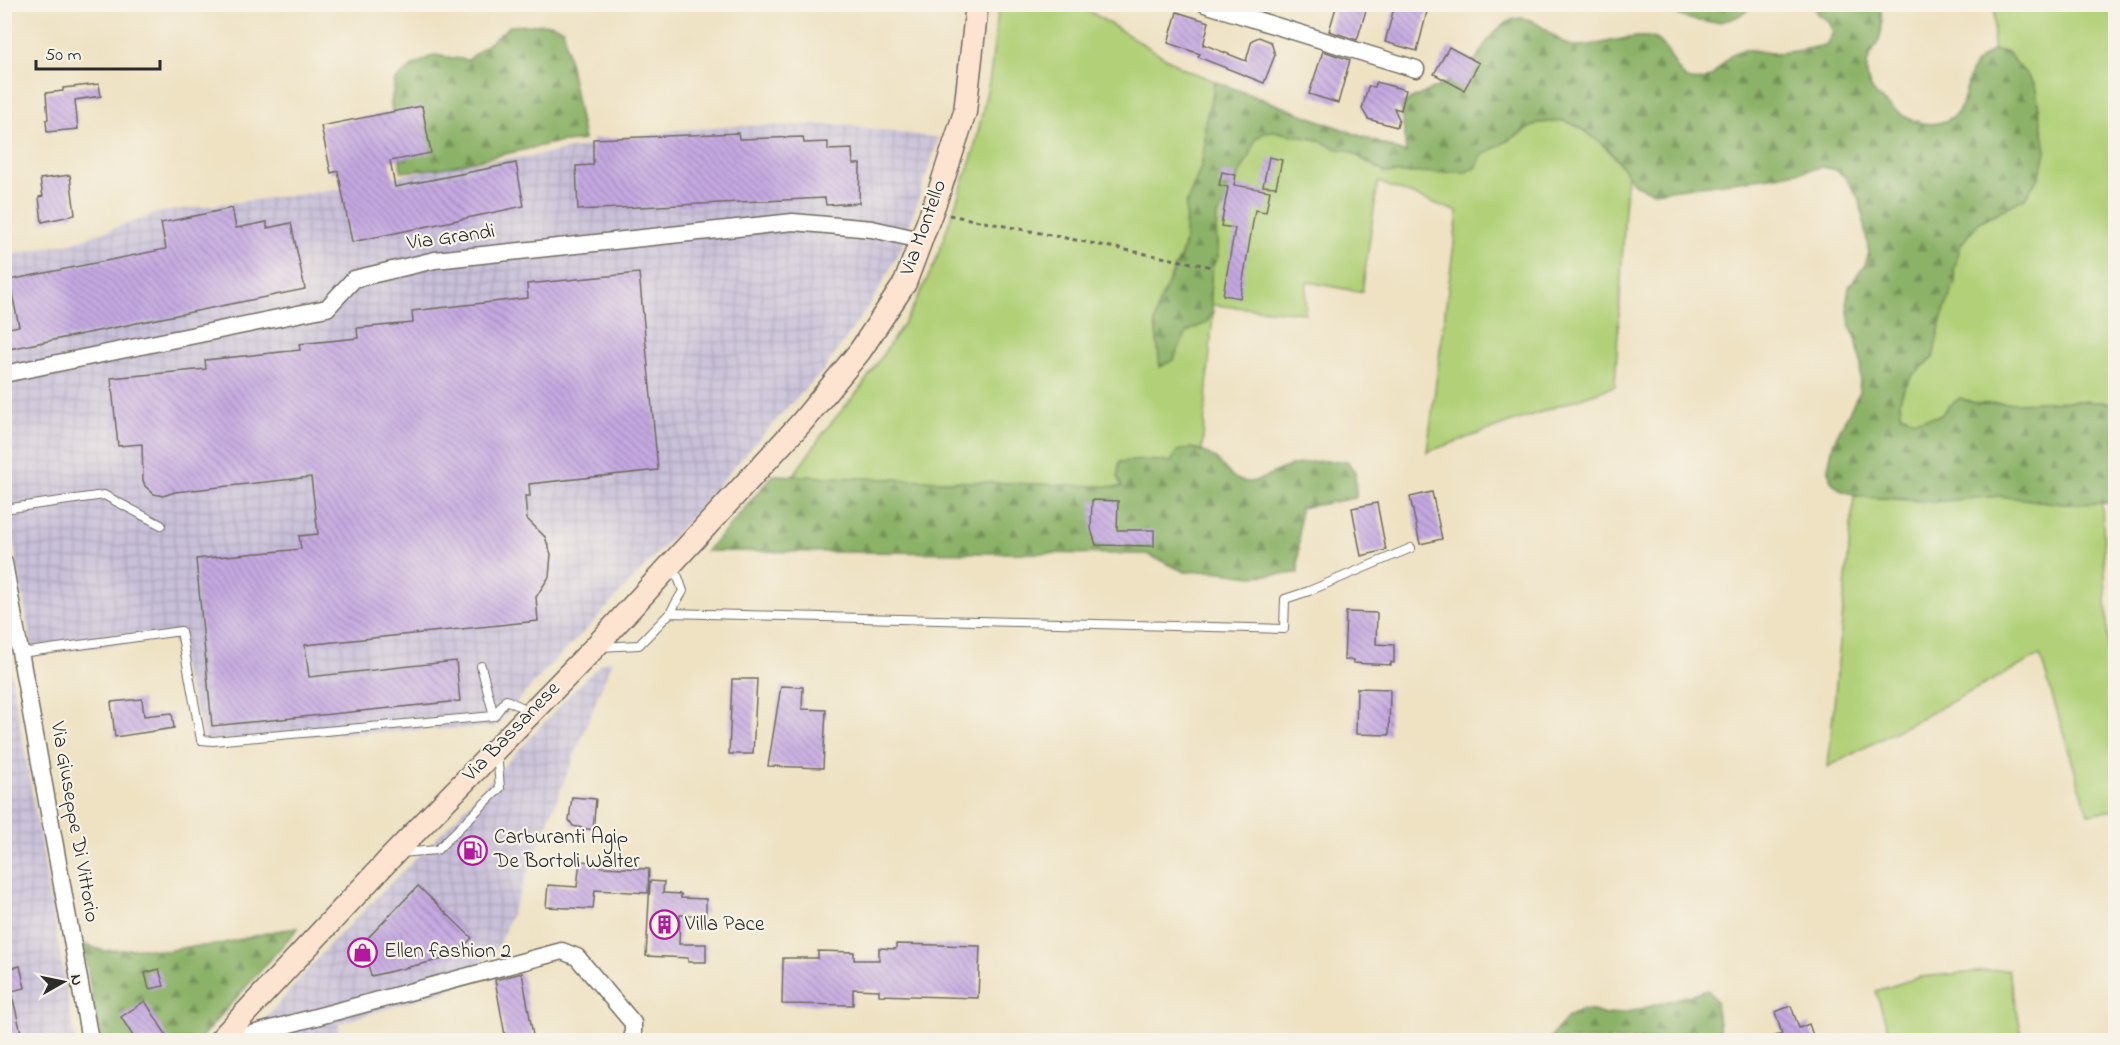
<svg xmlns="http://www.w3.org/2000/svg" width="2120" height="1045" font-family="'Indie Flower',sans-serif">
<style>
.industrial{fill:url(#industrial-grid)}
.green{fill:#b1d077;stroke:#6e7e51;stroke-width:1.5}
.forest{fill:url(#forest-firs);stroke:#5c6e4a;stroke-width:1.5}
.building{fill:url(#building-back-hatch)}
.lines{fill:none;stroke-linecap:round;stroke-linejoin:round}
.lane-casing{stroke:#6f6b60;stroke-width:10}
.street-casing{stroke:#6f6b60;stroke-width:19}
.secondary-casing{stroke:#6f6b60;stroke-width:25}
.path{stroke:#6f6b60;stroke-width:3;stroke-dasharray:4.5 4.5;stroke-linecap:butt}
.lane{stroke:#fff;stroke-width:8}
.street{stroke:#fff;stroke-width:16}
.secondary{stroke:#fde4d1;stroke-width:22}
.labels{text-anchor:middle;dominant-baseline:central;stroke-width:4.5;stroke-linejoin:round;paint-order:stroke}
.street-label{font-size:21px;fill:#2b2b2b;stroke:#f7f3e8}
.poi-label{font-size:21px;fill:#2b2b2b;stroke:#f7f3e8;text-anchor:start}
</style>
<defs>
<pattern id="industrial-grid" width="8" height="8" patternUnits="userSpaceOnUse" patternTransform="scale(1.5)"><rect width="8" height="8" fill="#c8bfd8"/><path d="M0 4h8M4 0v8" fill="none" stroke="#aca4ba"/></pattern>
<pattern id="forest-firs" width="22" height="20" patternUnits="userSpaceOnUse" patternTransform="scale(1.5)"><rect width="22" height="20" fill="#8cb268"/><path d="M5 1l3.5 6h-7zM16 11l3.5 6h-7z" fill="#739156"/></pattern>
<pattern id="building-back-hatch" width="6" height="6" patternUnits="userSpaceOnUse" patternTransform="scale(1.5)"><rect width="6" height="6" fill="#c5a9e1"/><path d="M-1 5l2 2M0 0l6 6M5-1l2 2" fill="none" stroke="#a08ab7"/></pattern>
</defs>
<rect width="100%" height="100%" fill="#f7f3e8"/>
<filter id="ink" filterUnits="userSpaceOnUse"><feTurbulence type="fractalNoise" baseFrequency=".0167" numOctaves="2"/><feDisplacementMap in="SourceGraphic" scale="12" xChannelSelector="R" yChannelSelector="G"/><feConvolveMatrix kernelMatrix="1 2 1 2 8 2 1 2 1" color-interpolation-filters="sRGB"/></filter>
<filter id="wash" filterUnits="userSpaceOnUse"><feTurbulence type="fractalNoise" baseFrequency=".008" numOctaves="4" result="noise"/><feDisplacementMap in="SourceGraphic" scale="24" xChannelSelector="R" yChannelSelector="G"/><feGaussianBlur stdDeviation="1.35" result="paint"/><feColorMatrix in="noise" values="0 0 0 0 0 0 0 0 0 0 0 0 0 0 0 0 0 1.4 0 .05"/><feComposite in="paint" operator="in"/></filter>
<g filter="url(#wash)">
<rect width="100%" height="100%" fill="#eee2c3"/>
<!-- industrial -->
<g class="industrial">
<polygon points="844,125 939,138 902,246 876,295 823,371 798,396 733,468 702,505 587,629 554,661 494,727 206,740 172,638 33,655 5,494 4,256 71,243 161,212 346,188 446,166 533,156 676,130 740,126"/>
<polygon points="5,639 75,1040 5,1040"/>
<polygon points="604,661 612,661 499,945 460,982 445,991 339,1023 338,1040 247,1040 331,943 451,823 579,685"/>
</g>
<!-- green -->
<g class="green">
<polygon points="999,5 1079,5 1184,69 1214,81 1213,94 1205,122 1205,144 1201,167 1186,205 1185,241 1181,256 1173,270 1155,323 1161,366 1187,332 1206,323 1213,312 1202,450 1190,448 1171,462 1145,460 1122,487 793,476 827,428 860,389 909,315 935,263 974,151 990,77"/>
<polygon points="1995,5 2115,5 2115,403 2077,401 1978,404 1960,398 1949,406 1940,416 1914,420 1901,414 1900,400 1904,388 1912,376 1933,358 1941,320 1955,282 1954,269 1961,244 1979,222 2025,198 2039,177 2043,164 2045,151 2035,85 2007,52 1993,50"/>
<path d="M 1565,121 C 1591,131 1610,150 1627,172 L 1615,386 L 1427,452 L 1458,212 L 1378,182 L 1362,292 L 1307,282 L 1305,313 L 1212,305 L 1210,294 L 1212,267 L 1218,256 L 1216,233 L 1217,215 L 1226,203 L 1229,192 L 1250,155 L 1256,138 L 1264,133 L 1273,131 L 1318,140 L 1335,148 L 1350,151 L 1385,173 L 1466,172 L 1481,156 L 1538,123 Z"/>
<polygon points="1854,496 1933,502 1998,496 2063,504 2102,503 2115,810 2088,814 2040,655 1828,767"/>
<polygon points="2008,969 2023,1040 1891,1040 1876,991 1920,977"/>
</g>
<!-- forest -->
<g class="forest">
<path d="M 1660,5 L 1754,5 C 1727,31 1689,25 1660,5 Z"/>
<path d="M 1814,5 L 1880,5 C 1881,15 1884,26 1880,37 C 1874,54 1863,58 1868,80 C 1871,92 1878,97 1887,104 C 1905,119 1928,132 1951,118 C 1968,108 1964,84 1973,68 C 1978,60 1985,55 1993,50 L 2007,52 L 2035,85 L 2046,151 L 2043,164 L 2039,177 L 2025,198 L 1979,222 L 1961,244 L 1954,269 L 1955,282 L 1941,320 L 1933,358 L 1912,376 L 1904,388 L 1900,400 L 1901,414 L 1914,420 L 1940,416 L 1949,406 L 1960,398 L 1978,404 L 2077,401 L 2115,403 L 2115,503 L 2063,504 L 1998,496 L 1933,502 L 1894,498 L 1868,498 L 1842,491 L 1831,481 L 1828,467 L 1834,441 L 1859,393 L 1861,364 L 1856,338 L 1850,327 L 1847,301 L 1849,287 L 1865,265 L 1869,253 L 1860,201 L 1847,179 L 1836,170 L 1823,167 L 1771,177 L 1654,192 L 1635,185 L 1610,150 L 1578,126 L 1565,121 L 1538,123 L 1481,156 L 1477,167 L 1466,172 L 1385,173 L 1350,151 L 1335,148 L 1318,140 L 1273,131 L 1264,133 L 1256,138 L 1250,155 L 1229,192 L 1226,203 L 1217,215 L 1216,233 L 1218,256 L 1212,267 L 1210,294 L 1213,312 L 1206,323 L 1187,332 L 1173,360 L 1160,367 L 1155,323 L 1158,305 L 1181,256 L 1185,241 L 1186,205 L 1201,167 L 1205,144 L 1205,122 L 1213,94 L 1214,81 L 1406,153 L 1401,104 L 1471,71 L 1471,67 C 1483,49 1491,29 1512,20 C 1535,10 1553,43 1574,46 C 1593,48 1639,31 1655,39 C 1672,47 1674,76 1691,80 C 1716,85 1721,59 1736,52 C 1749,47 1759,52 1772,53 C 1789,53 1809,49 1826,45 L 1833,33 L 1829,21 L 1817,14 Z"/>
<polygon points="551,24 563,29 584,140 554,143 443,168 401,172 399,147 394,131 391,103 395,80 413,66 434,55 468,60 510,26"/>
<path d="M 1190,448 C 1198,450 1205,451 1212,456 C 1225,465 1230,482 1248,482 C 1261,482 1271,473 1282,469 C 1302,461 1326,460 1347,461 L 1355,472 L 1356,498 L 1300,508 L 1298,573 L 1253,576 L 1213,571 L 1185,572 L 1147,554 L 706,551 L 728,528 L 773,475 L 1122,487 L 1118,478 L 1119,462 L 1145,460 L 1171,462 L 1177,451 Z"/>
<polygon points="298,928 199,1040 100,1040 83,944 104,951 142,948 166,951 187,947 216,945 275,931"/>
<polygon points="1708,990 1716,1001 1721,1040 1548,1040 1568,1017 1580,1010 1593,1011 1605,1015 1633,1011"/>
</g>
<g id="blocks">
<!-- building -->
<g class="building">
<polygon points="1337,4 1368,4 1357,40 1329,31"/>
<polygon points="1395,4 1429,4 1417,51 1385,42"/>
<polygon points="1177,12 1209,22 1203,46 1203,44 1246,61 1252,40 1259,37 1271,42 1275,55 1264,83 1198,57 1200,54 1168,43"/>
<polygon points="1449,47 1479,63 1464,90 1434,74"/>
<polygon points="1323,51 1350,60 1338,103 1309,94"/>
<polygon points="1376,82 1406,90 1401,110 1394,108 1399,119 1397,127 1368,119 1362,109 1368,86 1375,87"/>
<polygon points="99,84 101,96 75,100 78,129 47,132 46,120 48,119 46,93 63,91 63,88"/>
<polygon points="422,106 431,153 390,161 395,187 516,163 524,206 352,242 338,171 331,173 321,126"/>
<polygon points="738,133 739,139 803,137 804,143 828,142 828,150 852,149 853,164 860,164 859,203 826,205 825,198 578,210 576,166 593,165 593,139"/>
<polygon points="1269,157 1282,160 1276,187 1263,186"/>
<polygon points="1222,172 1236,175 1234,185 1270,191 1266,212 1255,210 1240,298 1223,295 1235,228 1221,226 1228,187 1219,185"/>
<polygon points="70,175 75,215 42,222 39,197 43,196 40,179"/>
<polygon points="232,208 236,228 267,222 267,228 291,223 305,289 4,350 4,329 19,326 9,280 166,249 161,223"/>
<polygon points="639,273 658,470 529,484 530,496 525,496 527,519 545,537 551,554 549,577 536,597 538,621 305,645 309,677 456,661 460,701 212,726 196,559 301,549 299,536 318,534 311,477 175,492 163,496 154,494 145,486 143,480 142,444 118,446 111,378 206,369 205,360 300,350 299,344 358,338 357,328 413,323 412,311 528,298 527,284"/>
<polygon points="1432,492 1442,539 1420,544 1410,497"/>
<polygon points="1092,500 1118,501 1117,530 1154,530 1154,546 1096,545 1091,529"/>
<polygon points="1377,503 1386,550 1361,556 1352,508"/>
<polygon points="1346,612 1377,613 1376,644 1394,645 1394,663 1391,662 1391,665 1353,663 1353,660 1344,660"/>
<polygon points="732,679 757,679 753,754 729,754"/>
<polygon points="781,686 803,687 802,709 826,710 823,768 768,766"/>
<polygon points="1357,688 1390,689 1389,735 1356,734"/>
<polygon points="142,699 144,716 172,713 174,728 115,737 111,702"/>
<polygon points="572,797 596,799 593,830 573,826 569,820"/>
<polygon points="580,861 601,863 601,867 649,869 648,893 595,890 593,909 546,907 548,885 577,887"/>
<polygon points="650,881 664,882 663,893 681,894 681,898 706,899 706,915 680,915 679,944 706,944 706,962 688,962 688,958 646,956"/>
<polygon points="418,886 472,938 455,956 371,976 363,943"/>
<polygon points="896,944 980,946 978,998 879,995 879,990 853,989 853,1005 782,1004 783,958 818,958 818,951 854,952 854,960 879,960 879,948 896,949"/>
<polygon points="20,966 25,988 11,991 23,1041 4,1041 4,970"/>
<polygon points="159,969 164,986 149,989 145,973"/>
<polygon points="522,973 534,1041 506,1041 495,980"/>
<polygon points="145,1001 170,1041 136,1041 121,1017"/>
<polygon points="1791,1006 1799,1028 1809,1024 1815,1041 1768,1041 1768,1038 1782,1034 1775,1012"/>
</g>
</g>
</g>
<g filter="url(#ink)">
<use href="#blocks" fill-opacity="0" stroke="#6f6b60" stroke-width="1.5"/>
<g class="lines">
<defs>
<g id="lane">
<polyline points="4,509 104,495 161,525"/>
<polyline points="670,568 678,577 683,591 670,613"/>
<polyline points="600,647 639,645 670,613 1284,629 1285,599 1309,591 1411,548"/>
<polyline points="21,653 181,631 201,740 213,741 494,716 481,666"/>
<polyline points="494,716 506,700 530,711"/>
<polyline points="400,853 437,850 500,788 497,752"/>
</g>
<g id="street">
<polyline points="1205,4 1416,69"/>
<polyline points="4,374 327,308 354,279 435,260 793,222 872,229 921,240"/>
<polyline points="4,563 90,1040"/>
<polyline points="230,1040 562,951 577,957 633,1023 633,1040"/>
</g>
<polyline id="secondary" points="220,1040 394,854 595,647 802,422 860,351 905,283 939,192 965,112 977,4"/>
</defs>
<!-- lane casing -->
<use href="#lane" class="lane-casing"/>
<!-- street casing -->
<use href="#street" class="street-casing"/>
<!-- secondary casing -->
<use href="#secondary" class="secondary-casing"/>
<!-- path -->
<polyline class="path" points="949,215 1212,267"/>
<!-- lane -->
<use href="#lane" class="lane"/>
<!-- street -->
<use href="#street" class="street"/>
<!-- secondary -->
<use href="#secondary" class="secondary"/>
</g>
</g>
<!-- icons -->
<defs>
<symbol id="fuel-ring" viewBox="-11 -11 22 22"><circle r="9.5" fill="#f7f3e8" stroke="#b5179e" stroke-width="1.5"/><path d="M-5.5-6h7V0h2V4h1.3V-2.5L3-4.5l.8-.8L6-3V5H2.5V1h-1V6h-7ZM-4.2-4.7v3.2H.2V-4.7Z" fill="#b5179e"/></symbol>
<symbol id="building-ring" viewBox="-11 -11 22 22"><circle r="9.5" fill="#f7f3e8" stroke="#b5179e" stroke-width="1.5"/><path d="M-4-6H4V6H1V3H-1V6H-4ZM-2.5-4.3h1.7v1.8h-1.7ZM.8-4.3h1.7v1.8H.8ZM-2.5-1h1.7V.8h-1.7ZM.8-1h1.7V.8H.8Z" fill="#b5179e"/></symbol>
<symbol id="shop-ring" viewBox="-11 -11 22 22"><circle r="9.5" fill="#f7f3e8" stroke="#b5179e" stroke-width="1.5"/><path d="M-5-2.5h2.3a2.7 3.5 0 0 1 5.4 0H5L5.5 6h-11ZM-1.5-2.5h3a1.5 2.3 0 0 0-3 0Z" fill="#b5179e"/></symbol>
</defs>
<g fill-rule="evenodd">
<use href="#fuel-ring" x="456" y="834" width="33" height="33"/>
<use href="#building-ring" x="648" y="908" width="33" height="33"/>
<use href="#shop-ring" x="346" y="936" width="33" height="33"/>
</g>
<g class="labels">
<!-- street labels -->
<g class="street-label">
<text transform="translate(924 228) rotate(-70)">Via Montello</text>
<text transform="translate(451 238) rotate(-8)">Via Grandi</text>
<text transform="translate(512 732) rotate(-46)">Via Bassanese</text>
<text transform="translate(74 822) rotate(80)">Via Giuseppe Di Vittorio</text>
</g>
<!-- poi labels -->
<g class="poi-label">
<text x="494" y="838">Carburanti Agip<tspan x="494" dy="24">De Bortoli Walter</tspan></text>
<text x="685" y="925">Villa Pace</text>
<text x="384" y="952">Ellen fashion 2</text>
</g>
</g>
<!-- margin -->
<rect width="2120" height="1045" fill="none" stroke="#f7f3e8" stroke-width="24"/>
<!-- north arrow -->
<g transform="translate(63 982) rotate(81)" stroke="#f7f3e8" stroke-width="4.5" paint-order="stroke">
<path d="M0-4.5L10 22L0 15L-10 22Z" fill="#2b2b2b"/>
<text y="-9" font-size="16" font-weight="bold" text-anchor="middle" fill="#2b2b2b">N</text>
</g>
<!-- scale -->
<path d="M36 60v9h124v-9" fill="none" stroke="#2b2b2b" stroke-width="3"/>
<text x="45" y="60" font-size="18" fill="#2b2b2b" stroke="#f7f3e8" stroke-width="4.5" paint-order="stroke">50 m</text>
</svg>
